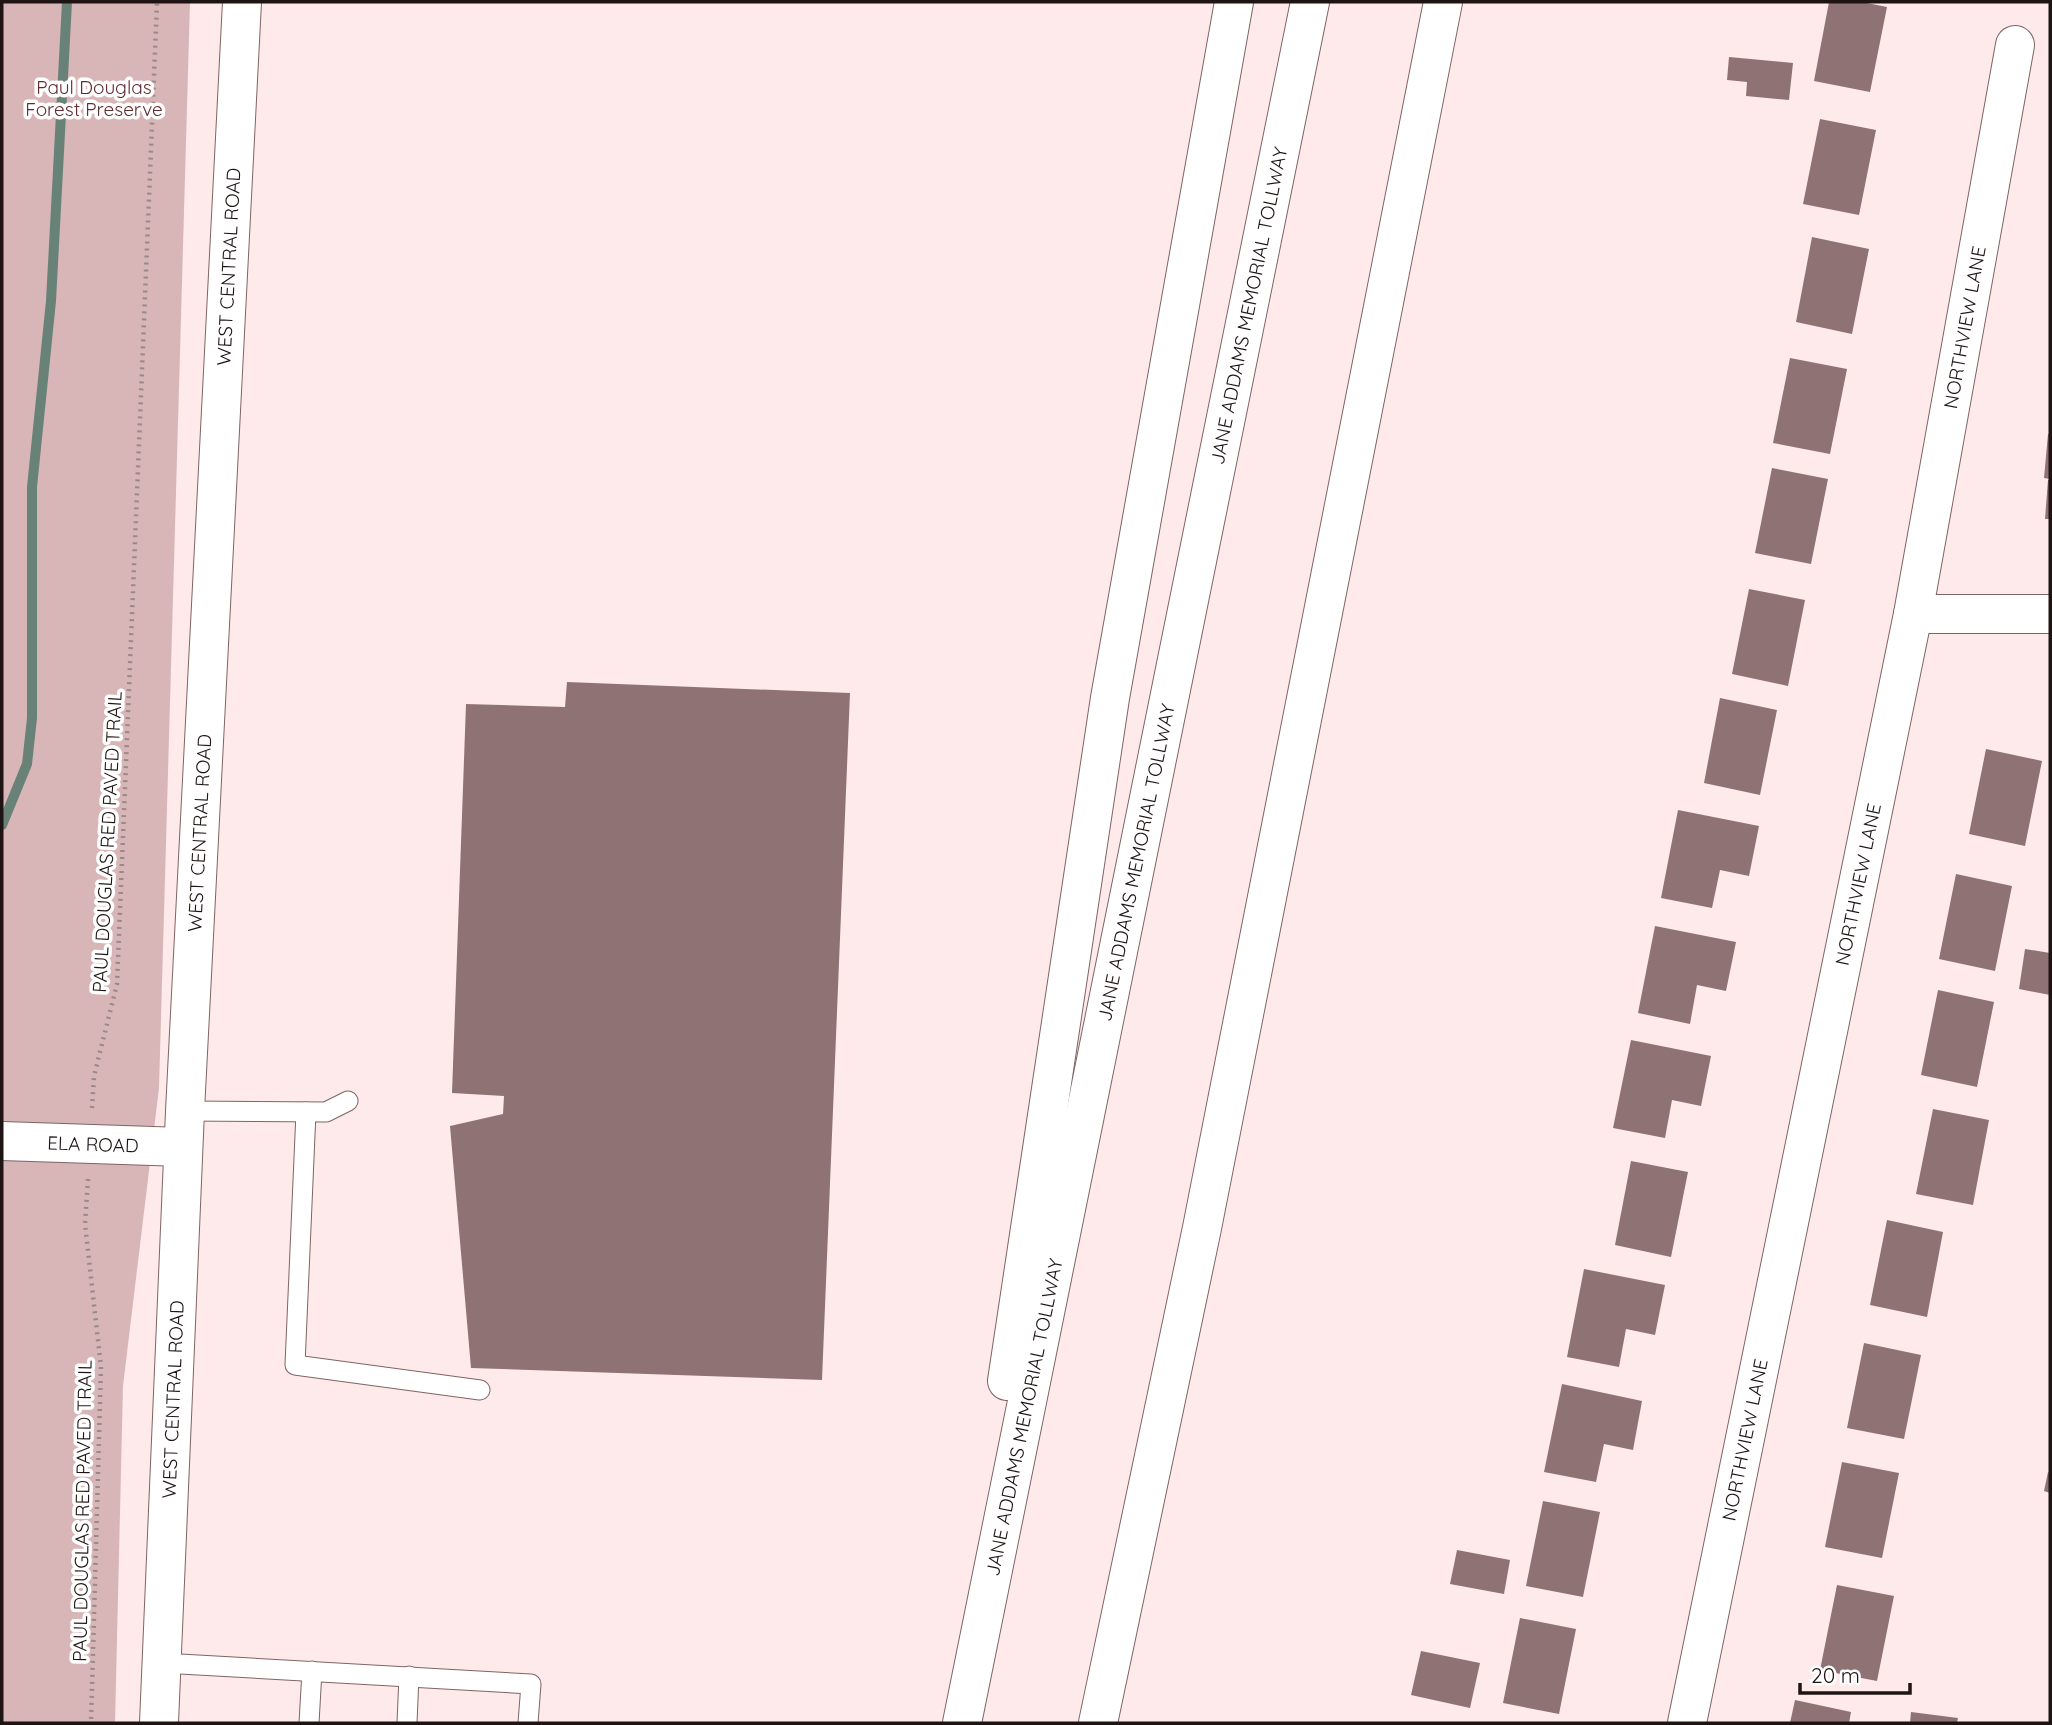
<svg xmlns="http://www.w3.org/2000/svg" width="2052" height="1725" font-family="Quicksand,sans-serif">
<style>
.green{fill:#d8b6b7}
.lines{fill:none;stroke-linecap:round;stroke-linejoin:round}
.stream{stroke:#698277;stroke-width:10}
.building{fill:#8f7374}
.lane-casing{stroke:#7f6464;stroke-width:21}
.street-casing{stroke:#7f6464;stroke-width:40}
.secondary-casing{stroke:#7f6464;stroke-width:40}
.highway-casing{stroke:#7f6464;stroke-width:40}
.path{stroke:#998a8a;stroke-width:4.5;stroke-dasharray:2 5;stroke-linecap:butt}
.lane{stroke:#fff;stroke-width:19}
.street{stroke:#fff;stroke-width:38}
.secondary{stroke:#fff;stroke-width:38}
.highway{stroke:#fff;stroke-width:38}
.labels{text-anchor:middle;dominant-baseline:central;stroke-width:7;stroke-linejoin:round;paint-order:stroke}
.park-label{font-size:19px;fill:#622b2f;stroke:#fff}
.street-label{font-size:19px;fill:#1e1414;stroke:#fff}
</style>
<rect width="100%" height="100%" fill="#feeaea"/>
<!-- green -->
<polygon class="green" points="2,2 190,2 159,1088 123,1386 115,1723 2,1723"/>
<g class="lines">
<!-- stream -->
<polyline class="stream" points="2,825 27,764 32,718 32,487 51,301 67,2"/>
</g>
<!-- building -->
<g class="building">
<polygon points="1829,2 1862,2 1887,7 1870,92 1814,81"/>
<polygon points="1729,57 1793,63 1789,100 1746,96 1747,82 1727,80"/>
<polygon points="1820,119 1876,130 1859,215 1803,204"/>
<polygon points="1812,237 1869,249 1852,334 1796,322"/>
<polygon points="1790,358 1847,369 1830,454 1773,443"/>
<polygon points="2048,434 2050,434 2050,479 2044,478"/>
<polygon points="1772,468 1828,479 1811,564 1755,553"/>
<polygon points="2048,480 2050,480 2050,519 2045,519"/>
<polygon points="1749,589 1805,600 1788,686 1732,674"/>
<polygon points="567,682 850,693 822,1380 471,1368 450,1126 503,1114 504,1096 452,1093 466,704 565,707"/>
<polygon points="1720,698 1777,710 1760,795 1704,783"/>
<polygon points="1986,749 2042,761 2025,846 1969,834"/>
<polygon points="1678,810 1759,826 1749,876 1720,870 1712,908 1661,898"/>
<polygon points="1956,874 2012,886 1995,971 1939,959"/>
<polygon points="1655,926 1736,942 1726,991 1697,985 1690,1024 1638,1013"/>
<polygon points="2025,949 2050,953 2050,995 2019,989"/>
<polygon points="1938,990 1994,1002 1977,1087 1921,1075"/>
<polygon points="1631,1040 1711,1056 1701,1106 1672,1100 1665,1138 1613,1128"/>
<polygon points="1933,1109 1989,1120 1973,1205 1916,1194"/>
<polygon points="1631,1161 1688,1172 1671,1257 1615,1245"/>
<polygon points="1887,1220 1943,1232 1927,1317 1870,1305"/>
<polygon points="1584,1269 1665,1285 1655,1335 1626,1329 1619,1367 1567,1357"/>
<polygon points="1864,1343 1921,1355 1904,1439 1847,1428"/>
<polygon points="1562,1384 1642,1401 1633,1450 1604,1444 1596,1482 1544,1472"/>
<polygon points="1842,1462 1899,1473 1882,1558 1825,1547"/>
<polygon points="2048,1472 2050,1473 2050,1493 2044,1491"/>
<polygon points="1543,1501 1600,1512 1583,1597 1526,1586"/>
<polygon points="1457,1550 1510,1560 1504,1594 1450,1584"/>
<polygon points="1837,1585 1894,1596 1877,1681 1820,1670"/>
<polygon points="1520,1618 1576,1629 1559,1714 1503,1703"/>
<polygon points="1421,1651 1480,1663 1470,1708 1411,1695"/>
<polygon points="1795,1700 1851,1712 1849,1723 1790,1723"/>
<polygon points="1911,1712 1958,1718 1957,1723 1910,1723"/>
</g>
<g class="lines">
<defs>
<g id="lane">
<polyline points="185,1111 326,1112 348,1101"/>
<polyline points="306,1112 295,1365 480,1390"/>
<polyline points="162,1663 531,1684 528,1723"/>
<polyline points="309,1723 312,1671"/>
<polyline points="407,1723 409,1676"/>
</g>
<g id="street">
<polyline points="1913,614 2050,614"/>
<path id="s1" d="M 1687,1723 L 1913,614 L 2015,45"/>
</g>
<g id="secondary">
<path id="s2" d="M 2,1141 L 183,1147"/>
<path id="s3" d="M 159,1723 L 185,1111 L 242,2"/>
</g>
<g id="highway">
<polyline points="1007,1381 1110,698 1234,2"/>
<path id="s4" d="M 962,1723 L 1310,2"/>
<polyline points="1098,1723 1202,1228 1443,2"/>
</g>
</defs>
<!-- lane casing -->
<use href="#lane" class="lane-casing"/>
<!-- street casing -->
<use href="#street" class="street-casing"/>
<!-- secondary casing -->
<use href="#secondary" class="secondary-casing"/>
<!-- highway casing -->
<use href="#highway" class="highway-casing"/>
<!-- path -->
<g class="path">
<polyline points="92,1108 94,1076 117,984 157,2"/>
<polyline points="88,1179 85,1224 101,1367 91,1723"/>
</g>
<!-- lane -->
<use href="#lane" class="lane"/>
<!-- street -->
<use href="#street" class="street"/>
<!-- secondary -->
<use href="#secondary" class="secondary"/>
<!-- highway -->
<use href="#highway" class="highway"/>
</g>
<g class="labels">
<!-- park labels -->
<g class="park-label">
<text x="94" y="87">Paul Douglas<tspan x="94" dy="22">Forest Preserve</tspan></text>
</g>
<!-- street labels -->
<g class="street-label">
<text stroke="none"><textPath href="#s3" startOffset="1458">WEST CENTRAL ROAD</textPath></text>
<text stroke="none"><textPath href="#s4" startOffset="1446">JANE ADDAMS MEMORIAL TOLLWAY</textPath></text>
<text stroke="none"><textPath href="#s1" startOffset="1423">NORTHVIEW LANE</textPath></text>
<text stroke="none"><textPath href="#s3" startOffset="891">WEST CENTRAL ROAD</textPath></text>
<text transform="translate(107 842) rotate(-87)">PAUL DOUGLAS RED PAVED TRAIL</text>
<text stroke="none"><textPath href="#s4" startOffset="878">JANE ADDAMS MEMORIAL TOLLWAY</textPath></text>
<text stroke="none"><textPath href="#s1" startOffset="856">NORTHVIEW LANE</textPath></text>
<text stroke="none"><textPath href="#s2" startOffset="91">ELA ROAD</textPath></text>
<text stroke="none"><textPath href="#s3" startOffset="324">WEST CENTRAL ROAD</textPath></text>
<text stroke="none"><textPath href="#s4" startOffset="312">JANE ADDAMS MEMORIAL TOLLWAY</textPath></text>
<text stroke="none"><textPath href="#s1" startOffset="289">NORTHVIEW LANE</textPath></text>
<text transform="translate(82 1511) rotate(-89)">PAUL DOUGLAS RED PAVED TRAIL</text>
</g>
</g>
<!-- border -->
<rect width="2052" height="1725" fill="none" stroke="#1e1414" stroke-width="7"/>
<!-- scale -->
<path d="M1800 1683v10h110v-10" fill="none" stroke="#1e1414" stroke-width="3.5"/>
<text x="1811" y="1683" font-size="21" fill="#1e1414" stroke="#ffffff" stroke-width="5" paint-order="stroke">20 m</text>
</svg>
